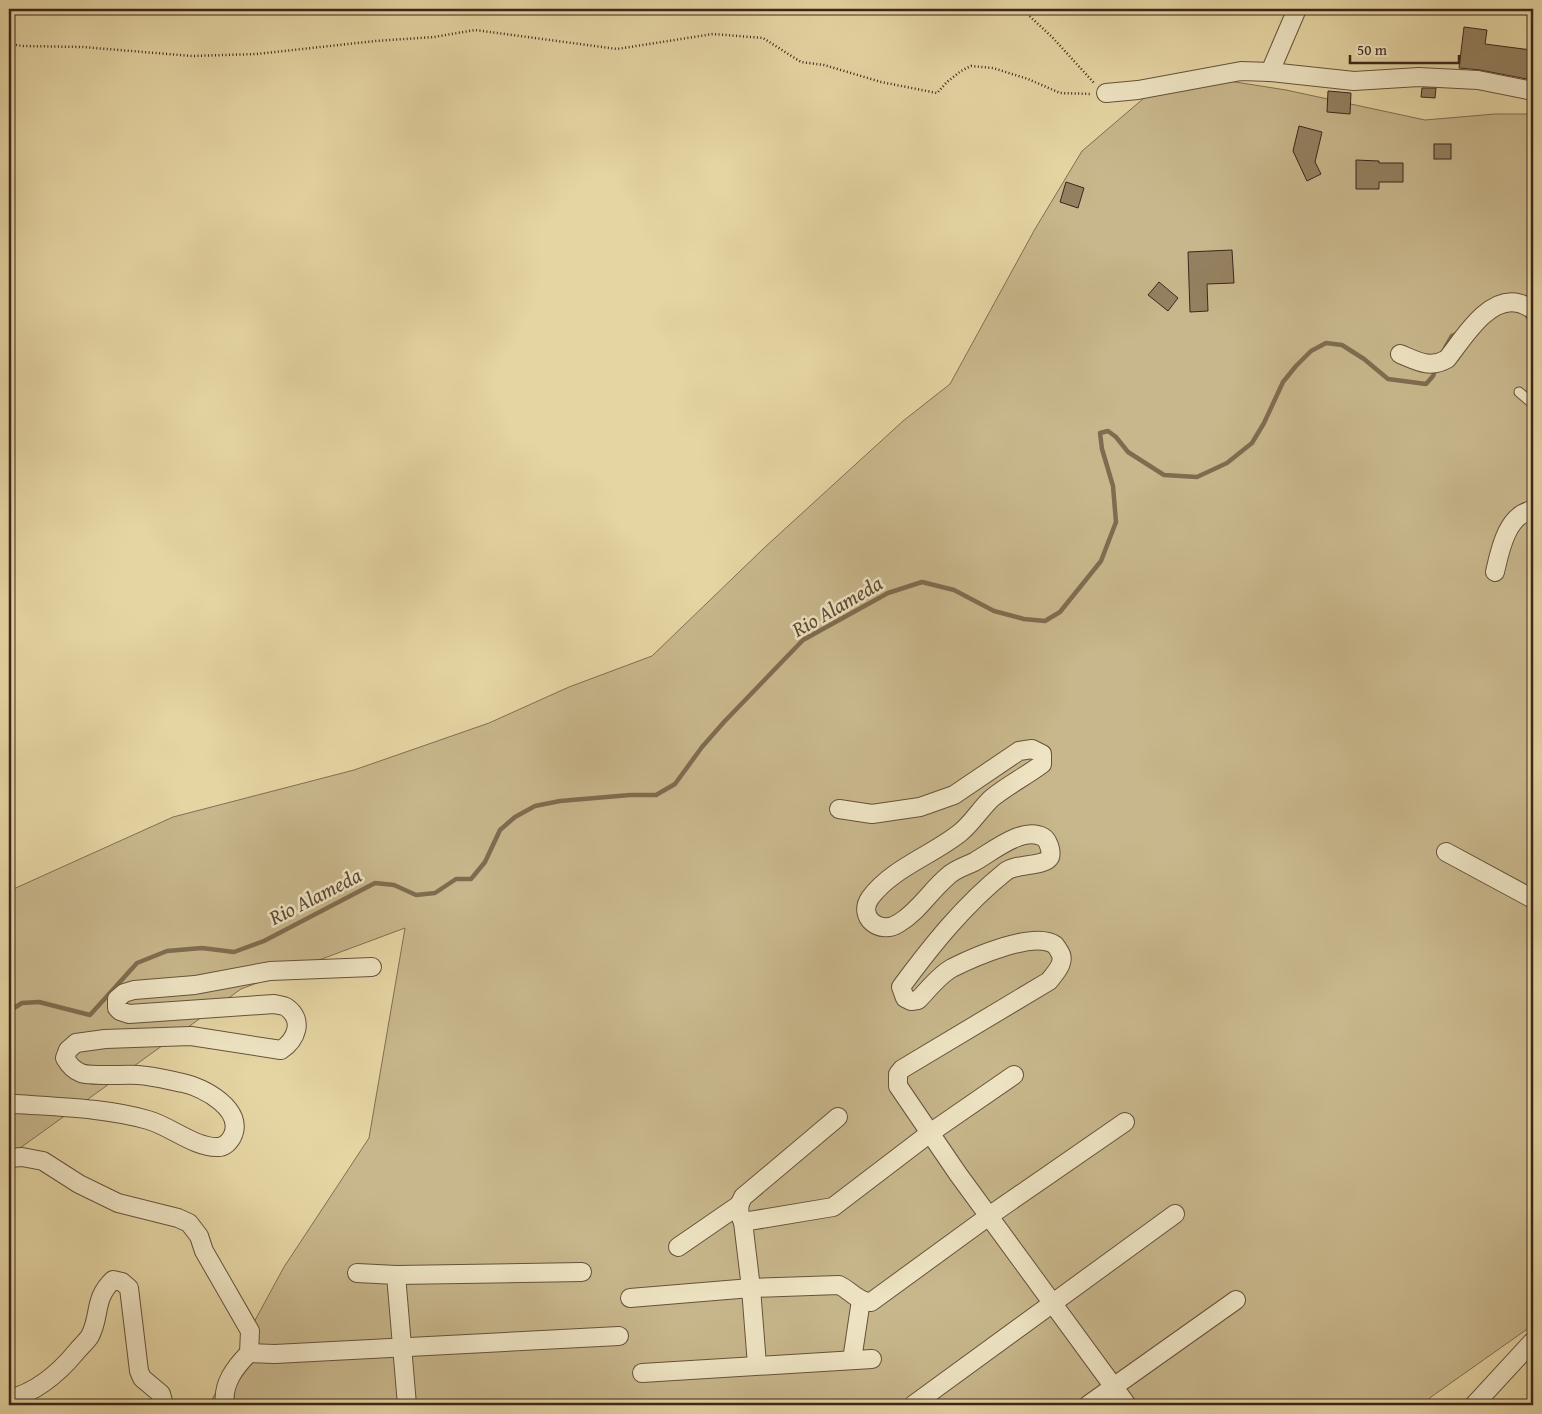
<svg xmlns="http://www.w3.org/2000/svg" width="1542" height="1414" font-family="'Gentium Book Plus',serif">
<style>
.green{fill:#c8b78c;stroke:#826e53}
.lines{fill:none;stroke-linecap:round;stroke-linejoin:round}
.stream{stroke:#7f6c50;stroke-width:4.5}
.building{fill:#948161;stroke:#3c261a}
.lane-casing{stroke:#66523c;stroke-width:11}
.street-casing{stroke:#66523c;stroke-width:20}
.path{stroke:#3c261a;stroke-width:2.5;stroke-dasharray:1 2.5;stroke-linecap:butt}
.lane{stroke:#eee4c3;stroke-width:9}
.street{stroke:#eee4c3;stroke-width:18}
.labels{text-anchor:middle;dominant-baseline:central;stroke-width:5;stroke-linejoin:round;paint-order:stroke}
.water-label{font-size:21px;font-style:italic;fill:#5e4935;stroke:#eee4c3}
</style>
<rect width="100%" height="100%" fill="#e5d5a3"/>
<filter id="stains"><feTurbulence type="fractalNoise" baseFrequency=".004" numOctaves="4"/><feColorMatrix values="0 0 0 0 .2 0 0 0 0 .09 0 0 0 0 .02 0 0 0 .5 -.17"/></filter>
<radialGradient id="worn" r=".72"><stop offset=".6" stop-color="#630" stop-opacity="0"/><stop offset="1" stop-color="#630" stop-opacity=".3"/></radialGradient>
<!-- green -->
<polygon class="green" points="1210,78 1286,90 1425,120 1495,114 1533,114 1533,1325 1431,1397 1423,1405 209,1405 284,1267 369,1138 405,928 241,989 9,1156 9,891 173,817 354,770 489,723 569,687 652,656 764,548 903,421 950,384 1035,229 1082,151 1144,98"/>
<g class="lines">
<!-- stream -->
<g class="stream">
<polyline points="1525,313 1533,324"/>
<polyline points="1445,348 1452,336 1458,333"/>
<polyline points="9,1011 22,1003 39,1002 90,1015 137,963 167,951 202,948 234,952 264,941 375,883 394,885 416,895 435,893 456,879 471,879 485,862 500,830 515,817 535,806 560,801 630,795 656,795 675,784 702,747 724,722 803,640 888,593 922,582 954,590 994,611 1024,619 1045,621 1060,612 1101,561 1116,522 1113,486 1102,449 1100,433 1108,431 1116,437 1128,452 1164,475 1197,477 1227,463 1252,443 1264,423 1283,382 1296,366 1311,351 1326,343 1342,345 1364,359 1388,379 1426,384 1433,376 1436,368"/>
</g>
</g>
<!-- building -->
<g class="building">
<polygon points="1464,27 1487,30 1485,44 1531,50 1527,79 1480,70 1459,68"/>
<polygon points="1422,88 1436,88 1435,98 1421,97"/>
<polygon points="1328,91 1351,93 1350,114 1327,112"/>
<polygon points="1299,126 1322,132 1315,162 1321,174 1307,181 1293,151"/>
<rect x="1434" y="144" width="17" height="15"/>
<polygon points="1356,160 1379,161 1379,163 1403,163 1403,182 1379,182 1379,189 1356,189"/>
<polygon points="1066,182 1084,188 1078,208 1060,202"/>
<polygon points="1232,250 1234,283 1207,284 1208,311 1190,312 1188,252"/>
<polygon points="1159,282 1178,298 1168,311 1148,295"/>
</g>
<g class="lines">
<defs>
<polyline id="lane" points="1519,392 1533,404"/>
<g id="street">
<polyline points="1270,72 1297,9"/>
<polyline points="1106,93 1138,90 1241,71 1270,72 1354,81 1419,77 1478,80 1533,91"/>
<path d="M 1400,354 C 1417,361 1430,369 1447,359 C 1463,339 1488,296 1518,303 C 1523,304 1528,307 1533,309"/>
<path d="M 1495,572 C 1500,550 1507,514 1533,510"/>
<path d="M 839,809 L 872,814 L 920,807 L 954,795 L 1019,751 L 1032,749 L 1042,754 L 1042,764 C 1026,776 1008,785 992,798 C 981,808 973,822 961,832 C 933,855 892,868 870,898 C 857,917 880,936 899,923 C 919,911 930,891 948,876 C 955,869 966,866 974,862 C 992,852 1022,826 1043,837 C 1048,840 1052,851 1050,857 C 1045,867 1015,863 1005,872 C 964,905 932,945 901,987 L 905,998 L 911,1001 L 918,1000 C 928,990 939,975 952,968 C 972,958 1034,930 1055,945 C 1055,945 1059,950 1059,951 C 1067,962 1055,973 1049,981 L 902,1069 L 898,1074 L 898,1086 L 958,1174 L 1127,1405"/>
<polyline points="1446,852 1533,899"/>
<path d="M 9,1105 L 16,1104 C 59,1107 106,1108 148,1120 C 170,1126 195,1148 218,1147 C 225,1147 229,1142 232,1137 C 246,1110 203,1087 183,1083 C 168,1080 153,1076 138,1075 C 125,1074 91,1077 81,1073 C 73,1070 69,1065 65,1058 L 68,1050 L 76,1043 L 105,1039 L 191,1036 L 281,1050 C 296,1040 305,1020 286,1007 C 283,1005 278,1005 274,1004 L 129,1014 L 120,1011 L 117,1008 L 117,999 L 124,993 L 134,990 L 195,985 L 270,971 L 372,967"/>
<path d="M 9,1158 L 22,1157 L 43,1161 L 79,1184 L 118,1203 L 178,1218 L 189,1223 L 199,1236 L 204,1251 L 250,1331 L 249,1353 C 235,1367 222,1384 225,1405"/>
<path d="M 743,1222 C 738,1213 738,1206 743,1197 L 838,1117"/>
<polyline points="678,1247 739,1205"/>
<polyline points="357,1273 396,1275 407,1405"/>
<polyline points="396,1275 582,1272"/>
<path d="M 630,1298 L 751,1288 L 839,1285 C 850,1290 859,1303 871,1302 L 989,1216 L 1125,1122"/>
<polyline points="249,1353 275,1354 619,1336"/>
<polyline points="852,1360 861,1300"/>
<polyline points="757,1365 751,1288 743,1222 833,1207 930,1133 1014,1075"/>
<polyline points="642,1373 872,1359"/>
<path d="M 9,1399 C 37,1392 59,1373 77,1351 C 81,1346 87,1341 90,1336 C 101,1315 93,1299 113,1280 L 122,1282 L 129,1288 L 139,1371 L 142,1378 L 161,1394 L 164,1405"/>
<polyline points="913,1405 1175,1214"/>
<polyline points="1088,1405 1236,1300"/>
<polyline points="1474,1405 1533,1341"/>
</g>
</defs>
<!-- lane casing -->
<use href="#lane" class="lane-casing"/>
<!-- street casing -->
<use href="#street" class="street-casing"/>
<!-- path -->
<g class="path">
<polyline points="1022,9 1052,37 1095,84"/>
<polyline points="9,44 23,46 83,47 192,56 256,54 376,41 434,37 475,30 617,49 713,34 763,38 801,62 824,65 881,82 937,93 947,82 961,71 971,66 993,68 1028,79 1060,93 1092,94"/>
</g>
<!-- lane -->
<use href="#lane" class="lane"/>
<!-- street -->
<use href="#street" class="street"/>
</g>
<g class="labels">
<!-- water labels -->
<g class="water-label">
<text transform="translate(837 606) rotate(-30)">Rio Alameda</text>
<text transform="translate(315 896) rotate(-27)">Rio Alameda</text>
</g>
</g>
<!-- margin -->
<rect width="1542" height="1414" fill="none" stroke="#e5d5a3" stroke-width="30"/>
<rect x="10" y="10" width="1522" height="1394" fill="none" stroke="#3c261a" stroke-width="2.5"/>
<rect x="15" y="15" width="1512" height="1384" fill="none" stroke="#3c261a"/>
<!-- scale -->
<path d="M1350 55v8h109v-8" fill="none" stroke="#3c261a" stroke-width="2.5"/>
<text x="1357" y="55" font-size="15" fill="#3c261a" stroke="#eee4c3" stroke-width="4" paint-order="stroke">50 m</text>
<rect width="100%" height="100%" filter="url(#stains)"/>
<rect width="100%" height="100%" fill="url(#worn)"/>
</svg>
